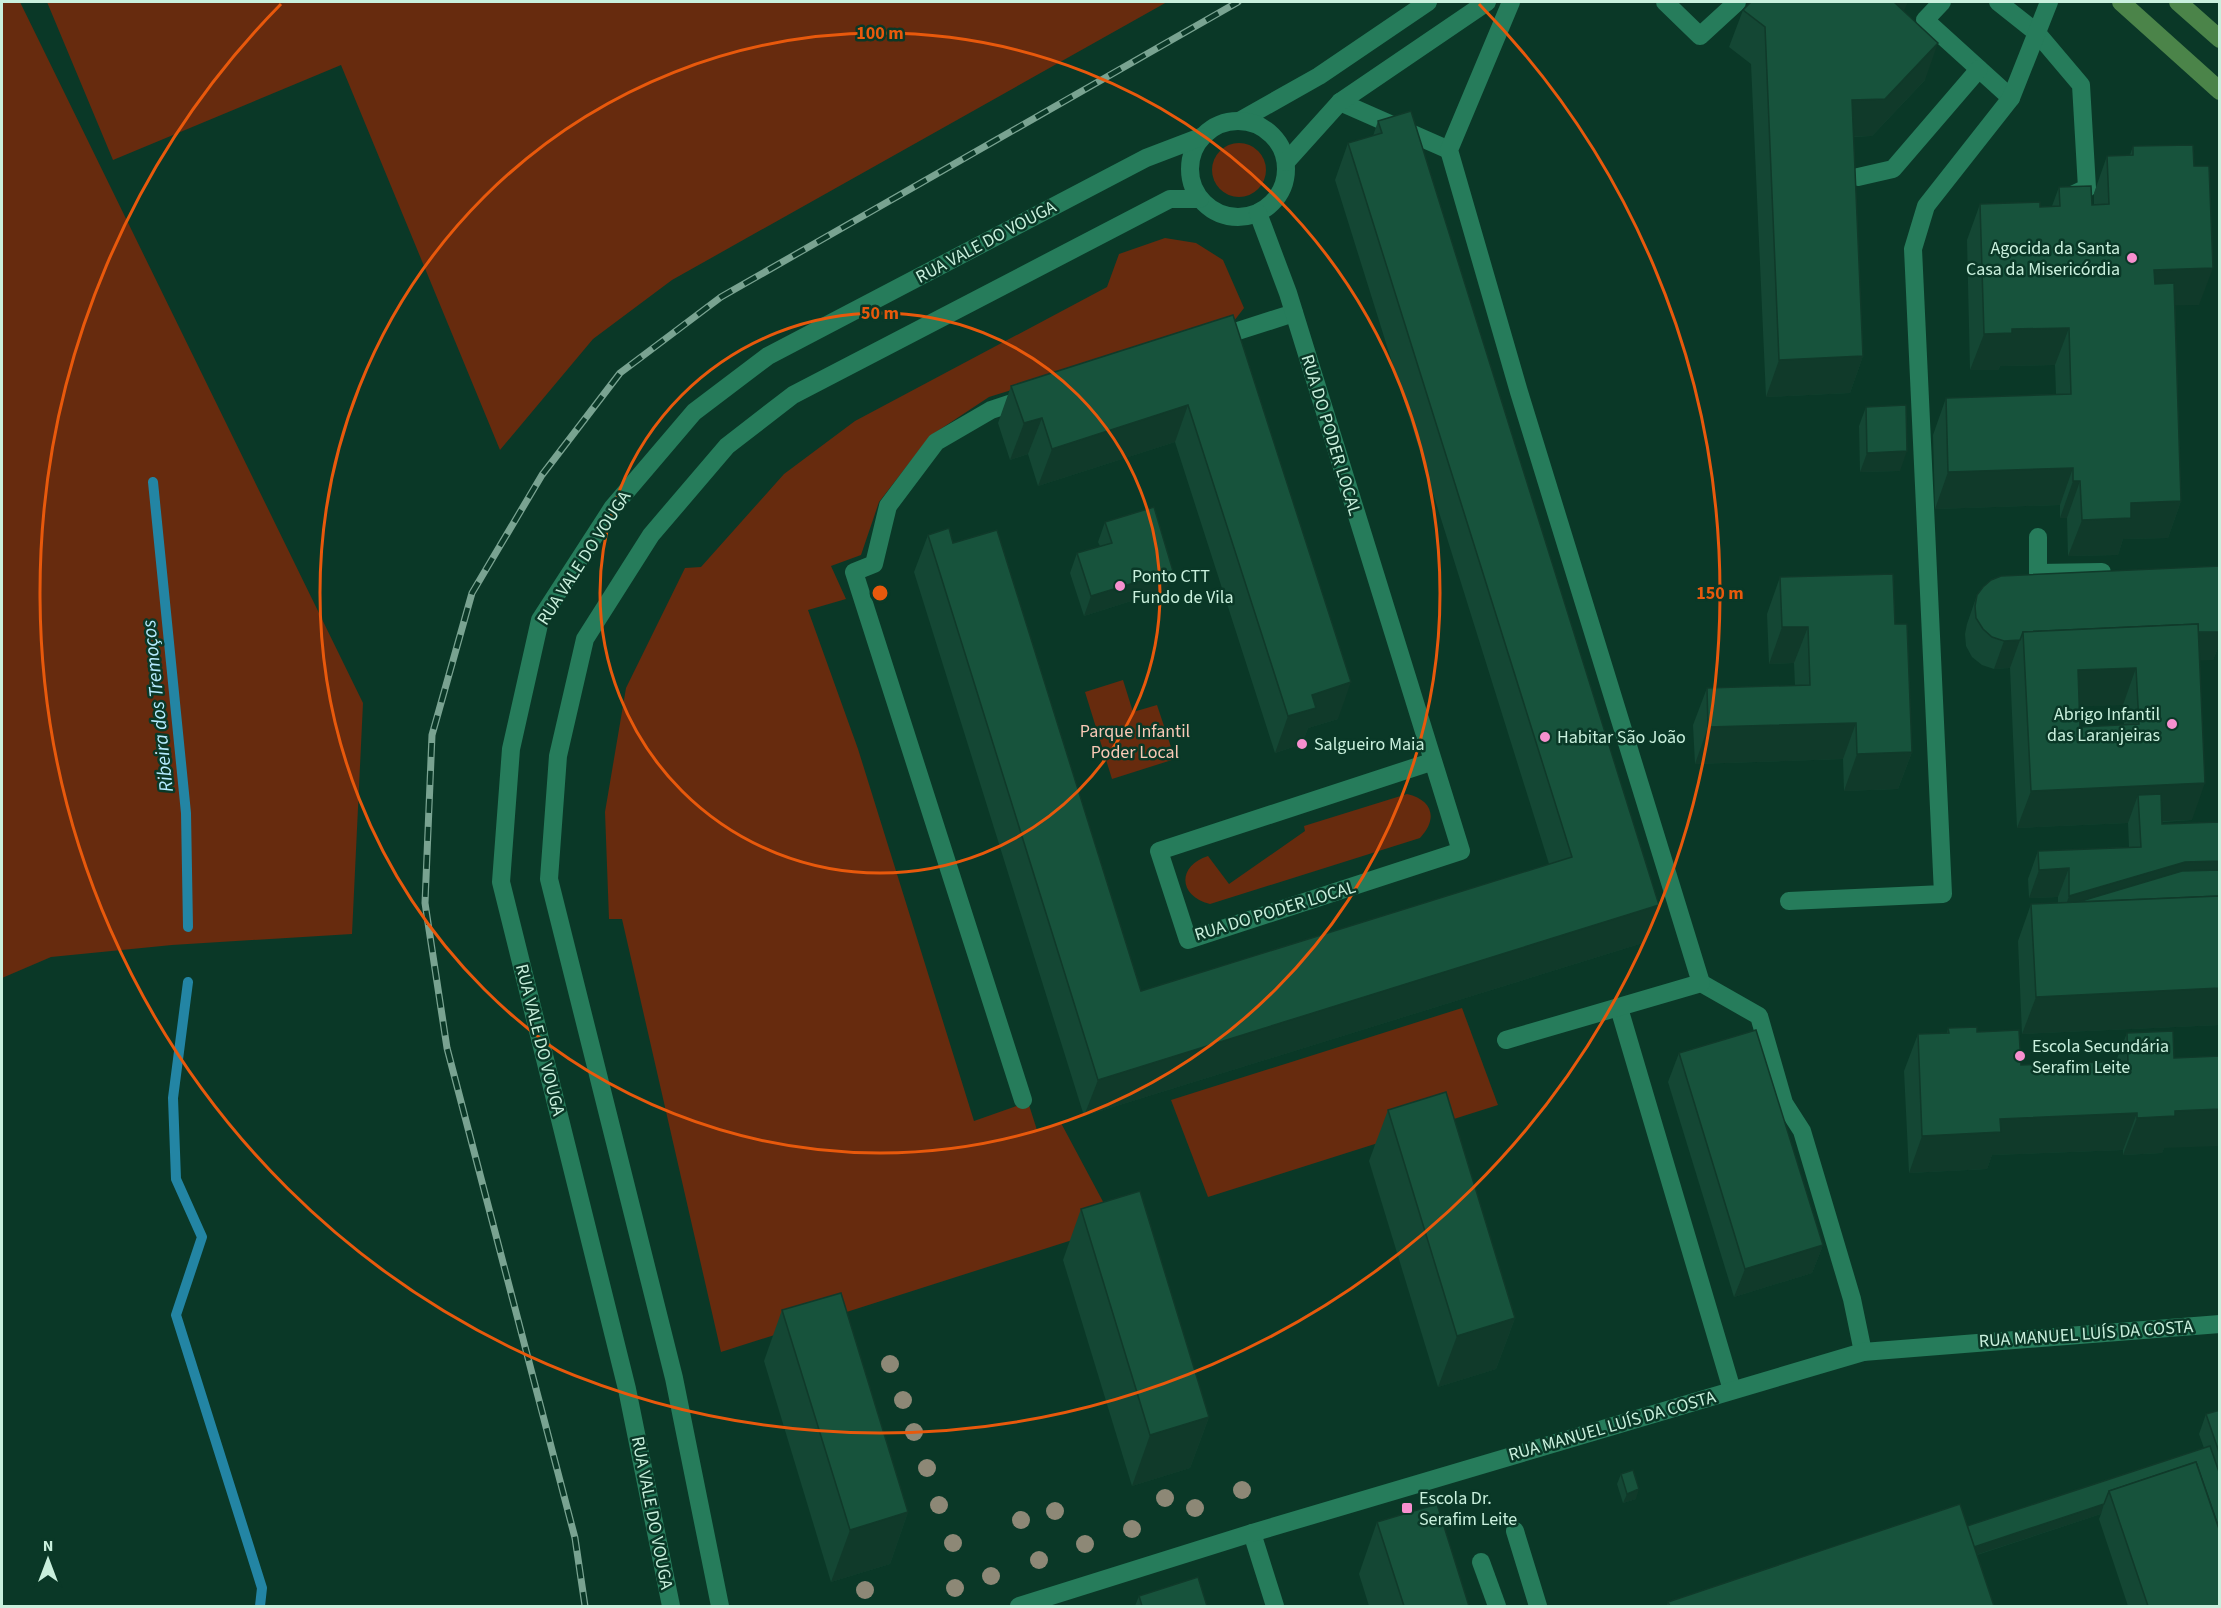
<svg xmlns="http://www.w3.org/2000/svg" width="2221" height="1608" font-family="'Source Sans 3',sans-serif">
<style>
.green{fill:#672b0e}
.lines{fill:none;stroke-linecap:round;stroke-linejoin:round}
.stream{stroke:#2385a4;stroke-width:10}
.lane{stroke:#267c5b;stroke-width:18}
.street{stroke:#267c5b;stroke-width:18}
.secondary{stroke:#4b8449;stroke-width:18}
.rail-casing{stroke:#79a391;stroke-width:7}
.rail{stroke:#0a3827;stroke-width:4.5;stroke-dasharray:14;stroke-linecap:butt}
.tree{fill:#8d8876}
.wall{fill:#144734;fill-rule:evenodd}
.shaded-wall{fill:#103a2a}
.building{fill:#17533c;stroke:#103a2a;stroke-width:1.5;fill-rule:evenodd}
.ring{fill:none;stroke:#e8590c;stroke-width:3}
.poi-dot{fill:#f790cf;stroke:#0a3827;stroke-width:2}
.labels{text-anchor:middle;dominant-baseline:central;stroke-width:5;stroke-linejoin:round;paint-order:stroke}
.street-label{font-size:18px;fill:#c9f0dd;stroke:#0a3827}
.poi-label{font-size:18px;fill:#c9f0dd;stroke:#0a3827;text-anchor:start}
.park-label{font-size:18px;fill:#f9c9b6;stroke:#0a3827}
.water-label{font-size:20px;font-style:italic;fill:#b6ebff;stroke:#0a3827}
.centre{fill:#e8590c;stroke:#0a3827;stroke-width:3}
.ring-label{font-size:18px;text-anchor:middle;font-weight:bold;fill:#e8590c;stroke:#0a3827;stroke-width:5;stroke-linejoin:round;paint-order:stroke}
</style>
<rect width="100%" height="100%" fill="#0a3827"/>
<!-- green -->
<g class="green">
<polygon points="2,2 20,2 363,703 352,934 172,945 51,957 2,978"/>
<polygon points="47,2 1167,2 672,280 593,339 500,450 341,65 113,160"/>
<circle cx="1239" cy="170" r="27"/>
<polygon points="1165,238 1196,243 1223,260 1244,308 1234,321 989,397 930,436 879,502 861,555 831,566 846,599 808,610 858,749 974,1121 1028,1102 1037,1130 1061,1123 1116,1226 721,1352 622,919 609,919 605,812 626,688 685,568 701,567 784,474 855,421 1107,287 1119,254"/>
<polygon points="1123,680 1133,712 1157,705 1175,759 1112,779 1085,692"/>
<path d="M 1407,794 C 1433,800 1438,819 1420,838 L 1210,904 C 1178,896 1177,866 1208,856 L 1229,884 L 1305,831 L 1304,826 Z"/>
<polygon points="1462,1008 1498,1105 1208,1197 1171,1100"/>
</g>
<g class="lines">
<!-- stream -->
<g class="stream">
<polyline points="153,482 186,813 188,927"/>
<polyline points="188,982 173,1098 176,1179 202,1237 176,1315 262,1588 260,1606"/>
</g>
<!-- lane -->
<g class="lane">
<polyline points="1665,2 1700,36 1737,2"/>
<polyline points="1942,2 1925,20 2011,98"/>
<polyline points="1998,2 2037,33 2081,85 2087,188 2066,198"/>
<polyline points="1340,102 1449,150"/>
<polyline points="1858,177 1893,169 1979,69"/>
<polyline points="1216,338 1294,313"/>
<polyline points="2038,537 2038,573 2102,572"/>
<polyline points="1789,901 1943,894 1913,249 1926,206 2011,98 2049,2"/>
<polyline points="1701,983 1759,1016 1784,1103 1802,1131 1852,1299 1863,1352"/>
<polyline points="1619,1008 1732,1390"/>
<polyline points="1506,1040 1701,983 1519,392 1449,150 1511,2"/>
<polyline points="1023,1100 854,572 874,564 888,506 936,442 991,410 1027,398"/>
<polyline points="1515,1531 1538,1606"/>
<polyline points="1481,1562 1497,1606"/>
</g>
<!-- street -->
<g class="street">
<polyline points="1241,120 1319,76 1428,2"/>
<circle cx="1238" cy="169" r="48"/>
<polyline points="1286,162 1340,102 1487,2"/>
<polyline points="1258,213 1288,293 1461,851 1188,940 1159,851 1431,762"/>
<polyline points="1252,1533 1275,1606"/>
<polyline points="671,1606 627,1389 501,882 511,749 540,620 613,507 694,412 768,356 1146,158 1201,137"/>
<polyline points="720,1606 674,1378 549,879 558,756 585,639 651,535 727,446 793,395 1170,199 1200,199"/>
<polyline points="1019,1606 1252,1533 1863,1352 2220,1324"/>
</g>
<!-- secondary -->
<g class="secondary">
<polyline points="2121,2 2220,91"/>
<polyline points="2178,2 2220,39"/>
</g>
<defs>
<polyline id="rail" points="585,1606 575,1538 447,1048 425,903 432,735 472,593 542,475 620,373 721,297 1238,2"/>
</defs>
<!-- rail casing -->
<use href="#rail" class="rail-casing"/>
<!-- rail -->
<use href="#rail" class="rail"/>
</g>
<!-- trees -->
<g class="tree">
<circle cx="890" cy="1364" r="9"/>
<circle cx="903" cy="1400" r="9"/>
<circle cx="914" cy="1432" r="9"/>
<circle cx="927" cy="1468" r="9"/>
<circle cx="1242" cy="1490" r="9"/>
<circle cx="1165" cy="1498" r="9"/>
<circle cx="939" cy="1505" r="9"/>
<circle cx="1195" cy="1508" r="9"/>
<circle cx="1055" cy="1511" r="9"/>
<circle cx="1021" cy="1520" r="9"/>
<circle cx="1132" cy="1529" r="9"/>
<circle cx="953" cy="1543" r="9"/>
<circle cx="1085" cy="1544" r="9"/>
<circle cx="1039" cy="1560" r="9"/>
<circle cx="991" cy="1576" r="9"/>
<circle cx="955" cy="1588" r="9"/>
<circle cx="865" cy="1590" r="9"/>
</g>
<!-- wall -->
<g class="wall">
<polygon points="1743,10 1904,12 1925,80 1872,136 1853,137 1863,356 1850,393 1766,397 1751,64 1729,47"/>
<polygon points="1378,121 1659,905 1646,942 1084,1116 914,572 928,535 953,543 1141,991 1549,864 1335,180 1348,143 1373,136"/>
<polygon points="2133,146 2199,305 2175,305 2181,501 2168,538 2123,539 2118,555 2068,556 2067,518 2060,518 2060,505 1935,509 1933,435 1946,398 2056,394 2055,365 2000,366 1998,370 1970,370 1967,240 1980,204 2040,207 2052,206 2059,187 2092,205 2094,205 2094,193 2107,156 2130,155"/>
<polygon points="1233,315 1338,719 1308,728 1302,744 1275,753 1175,442 1038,486 1028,454 1010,460 998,423 1011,386"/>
<polygon points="1866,407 1900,471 1860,472 1859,426"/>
<polygon points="1105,522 1173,571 1166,590 1084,616 1070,573 1077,553 1100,546 1098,542"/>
<path d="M 2220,566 L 2220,643 L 2213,660 L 2200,660 L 2192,820 L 2162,822 L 2162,824 L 2220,822 L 2220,1025 L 2022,1034 L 2018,941 L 2031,904 L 2058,903 L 2058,897 L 2029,898 L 2028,879 L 2038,851 L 2129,847 L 2128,823 L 2017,828 L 2010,668 L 1994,669 L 1982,665 L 1972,657 L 1966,646 L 1965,634 L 1967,624 L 1977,595 ZM 2123,705 L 2124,725 L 2080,727 L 2079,706 Z"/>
<polygon points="1780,577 1895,624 1912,752 1898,789 1844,791 1843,759 1695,764 1693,725 1707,688 1795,686 1794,663 1769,664 1767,614"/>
<polygon points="1948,1028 1977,1032 2021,1065 2116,1061 2127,1033 2164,1148 2162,1153 2123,1155 2123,1150 1992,1155 1987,1169 1909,1173 1904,1071 1918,1034 1947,1033"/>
<polygon points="1679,1053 1823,1245 1812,1273 1734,1297 1668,1082"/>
<polygon points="1388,1110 1515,1318 1496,1369 1438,1387 1369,1161"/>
<polygon points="1081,1209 1209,1417 1190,1468 1132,1486 1063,1260"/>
<polygon points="782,1310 908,1512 890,1564 831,1582 764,1361"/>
<polygon points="2220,1410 2220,1606 2128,1606 2099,1519 2101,1514 1977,1555 1994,1606 1667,1606 1668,1602 1967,1526 2204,1448 2199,1434 2206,1414"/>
<polygon points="1621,1474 1636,1499 1623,1503 1617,1484"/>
<polygon points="1377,1522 1469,1606 1369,1606 1359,1574"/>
<polygon points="1139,1596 1207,1606 1135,1606"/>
</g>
<!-- shaded-wall -->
<g class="shaded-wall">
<polygon points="1897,2 1908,2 1901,18 1895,3"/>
<polygon points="1938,43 1925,80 1872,136 1838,137 1852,100"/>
<polygon points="2213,268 2199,305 2141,306 2154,270"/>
<polygon points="2069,328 2055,365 2000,366 1998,370 1970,370 1984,334 2012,329"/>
<polygon points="1863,356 1850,393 1766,397 1779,360"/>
<polygon points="1188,405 1175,442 1038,486 1052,449"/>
<polygon points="1042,418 1028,454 1010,460 1024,423"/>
<polygon points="1907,451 1900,471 1860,472 1867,453"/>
<polygon points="2073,468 2060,505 1935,509 1948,472"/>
<polygon points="2073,481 2080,481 2067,518 2060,518"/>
<polygon points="2181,501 2168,538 2123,539 2118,555 2068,556 2082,520 2131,503"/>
<polygon points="1173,571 1166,590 1084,616 1091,596"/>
<polygon points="1782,627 1808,627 1794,663 1769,664"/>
<polygon points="2220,632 2220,643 2213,660 2025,668 2024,640"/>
<polygon points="2020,640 2010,668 1994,669 2004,641"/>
<polygon points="2136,668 2123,705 2064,707 2078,670"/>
<polygon points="1351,682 1338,719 1308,728 1302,744 1275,753 1288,716 1312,695"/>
<polygon points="1856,723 1843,759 1695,764 1708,727"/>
<polygon points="1912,752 1898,789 1844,791 1857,754"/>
<polygon points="2205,783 2192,820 2140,822 2138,795 2128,823 2017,828 2031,791"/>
<polygon points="2220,861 2220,889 2066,905 2069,896 2185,862"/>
<polygon points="2069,868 2058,897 2029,898 2039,870"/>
<polygon points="1659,905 1646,942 1084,1116 1098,1080"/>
<polygon points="2220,988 2220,1025 2022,1034 2036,997"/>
<polygon points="2220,1109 2220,1146 2164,1148 2162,1153 2123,1155 2137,1118 2175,1111"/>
<polygon points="2137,1113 2123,1150 1992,1155 1987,1169 1909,1173 1922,1136 2000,1119"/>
<polygon points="1823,1245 1812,1273 1734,1297 1745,1269"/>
<polygon points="1515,1318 1496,1369 1438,1387 1457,1336"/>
<polygon points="1209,1417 1190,1468 1132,1486 1150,1435"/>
<polygon points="1639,1489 1636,1499 1623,1503 1627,1494"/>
<polygon points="2104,1504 2101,1514 1954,1562 1958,1553"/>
<polygon points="908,1512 890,1564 831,1582 850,1530"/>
</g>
<!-- building -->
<g class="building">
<polygon points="1751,2 1897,2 1895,3 1938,43 1885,99 1852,100 1863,356 1779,360 1765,27 1743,10"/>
<polygon points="1411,111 1659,905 1098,1080 928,535 949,528 953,543 997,530 1141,991 1572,857 1348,143 1382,133 1378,121"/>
<polygon points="2193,145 2194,166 2209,166 2213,268 2154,270 2155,284 2174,283 2181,501 2131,503 2131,518 2082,520 2080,481 2073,481 2073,468 1948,472 1946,398 2071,394 2069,328 2012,329 2012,333 1984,334 1980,204 2040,202 2040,207 2060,206 2059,187 2091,186 2092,205 2109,204 2107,156 2133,155 2133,146"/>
<polygon points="1233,315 1351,682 1312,695 1316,708 1288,716 1188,405 1052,449 1042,418 1024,423 1011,386"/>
<polygon points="1906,405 1907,451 1867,453 1866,407"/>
<polygon points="1154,507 1173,571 1091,596 1077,553 1112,543 1105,522"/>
<polygon points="2220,566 2220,632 2198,632 2198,624 2023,632 2020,640 2004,641 1992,637 1983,629 1976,618 1975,606 1977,595 1983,587 1991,580 2001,576"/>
<polygon points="1893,574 1895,624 1907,624 1912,752 1857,754 1856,723 1708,727 1707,688 1810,685 1808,627 1782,627 1780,577"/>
<path d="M 2198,624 L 2205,783 L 2031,791 L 2023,632 ZM 2136,668 L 2139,724 L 2080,727 L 2078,670 Z"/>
<polygon points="2161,794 2162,824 2220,822 2220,861 2185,862 2069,896 2069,868 2039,870 2038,851 2141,847 2138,795"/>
<polygon points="2220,870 2220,896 2078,902 2182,871"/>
<polygon points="2220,896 2220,988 2036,997 2031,904"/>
<polygon points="1977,1027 1977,1032 2019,1030 2021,1065 2128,1061 2127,1033 2173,1031 2174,1058 2220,1056 2220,1109 2175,1111 2175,1116 2137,1118 2137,1113 2000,1119 2001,1132 1922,1136 1918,1034 1949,1033 1948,1028"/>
<polygon points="1756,1030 1823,1245 1745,1269 1679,1053"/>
<polygon points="1446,1092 1515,1318 1457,1336 1388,1110"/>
<polygon points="1140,1191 1209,1417 1150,1435 1081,1209"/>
<polygon points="841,1293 908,1512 850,1530 782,1310"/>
<polygon points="2220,1410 2220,1455 2206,1414"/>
<polygon points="2210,1446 2220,1475 2220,1531 2196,1462 2109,1491 2104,1504 1974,1547 1967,1526"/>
<polygon points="2196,1462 2220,1532 2220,1606 2148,1606 2109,1491"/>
<polygon points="1633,1470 1639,1489 1627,1494 1621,1474"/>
<polygon points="1437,1504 1469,1606 1404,1606 1377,1522"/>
<polygon points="1960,1504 1994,1606 1670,1606 1668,1602"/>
<polygon points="1198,1577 1207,1606 1142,1606 1139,1596"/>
</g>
<!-- distance rings -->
<g class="ring">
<circle cx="880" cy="593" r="280"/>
<circle cx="880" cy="593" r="560"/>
<path d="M1479 4A840 840 0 1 1 281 4"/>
</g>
<!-- markers -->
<g class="poi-dot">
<circle cx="2132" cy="258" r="6"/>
<circle cx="1120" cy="586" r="6"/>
<circle cx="2172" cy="724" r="6"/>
<circle cx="1545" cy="737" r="6"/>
<circle cx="1302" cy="744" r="6"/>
<circle cx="2020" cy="1056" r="6"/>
<rect x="1401" y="1502" width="12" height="12" rx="3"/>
</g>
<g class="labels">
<!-- street labels -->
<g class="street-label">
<text transform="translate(986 242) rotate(-28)">RUA VALE DO VOUGA</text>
<text transform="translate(1331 435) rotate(73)">RUA DO PODER LOCAL</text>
<text transform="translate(584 558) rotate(-57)">RUA VALE DO VOUGA</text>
<text transform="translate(1275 911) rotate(-17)">RUA DO PODER LOCAL</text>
<text transform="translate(540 1040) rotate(76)">RUA VALE DO VOUGA</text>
<text transform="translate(2086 1334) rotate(-4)">RUA MANUEL LUÍS DA COSTA</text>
<text transform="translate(1612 1426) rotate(-16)">RUA MANUEL LUÍS DA COSTA</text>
<text transform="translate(652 1513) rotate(79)">RUA VALE DO VOUGA</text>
</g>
<!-- poi labels -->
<g class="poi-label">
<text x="2120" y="248" text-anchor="end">Agocida da Santa<tspan x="2120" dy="21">Casa da Misericórdia</tspan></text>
<text x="1132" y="576">Ponto CTT<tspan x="1132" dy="21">Fundo de Vila</tspan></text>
<text x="2160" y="714" text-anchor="end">Abrigo Infantil<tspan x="2160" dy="21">das Laranjeiras</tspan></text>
<text x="1557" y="737">Habitar São João</text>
<text x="1314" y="744">Salgueiro Maia</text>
<text x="2032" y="1046">Escola Secundária<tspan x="2032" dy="21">Serafim Leite</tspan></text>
<text x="1419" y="1498">Escola Dr.<tspan x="1419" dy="21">Serafim Leite</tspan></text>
</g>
<!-- park labels -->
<g class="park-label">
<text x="1135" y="731">Parque Infantil<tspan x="1135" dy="21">Poder Local</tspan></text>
</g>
<!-- water labels -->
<g class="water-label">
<text transform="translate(158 706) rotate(-96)">Ribeira dos Tremoços</text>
</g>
</g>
<circle cx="880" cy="593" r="9" class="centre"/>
<g class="ring-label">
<text x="880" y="39">100 m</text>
<text x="880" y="319">50 m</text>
<text x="1720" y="599">150 m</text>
</g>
<!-- border -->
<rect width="2221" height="1608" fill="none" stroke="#c9f0dd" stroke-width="6"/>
<!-- north arrow -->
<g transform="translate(48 1560)" stroke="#0a3827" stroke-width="4.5" paint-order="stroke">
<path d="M0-4.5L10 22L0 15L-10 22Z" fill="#c9f0dd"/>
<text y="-9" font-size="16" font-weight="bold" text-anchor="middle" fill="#c9f0dd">N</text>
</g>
</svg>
